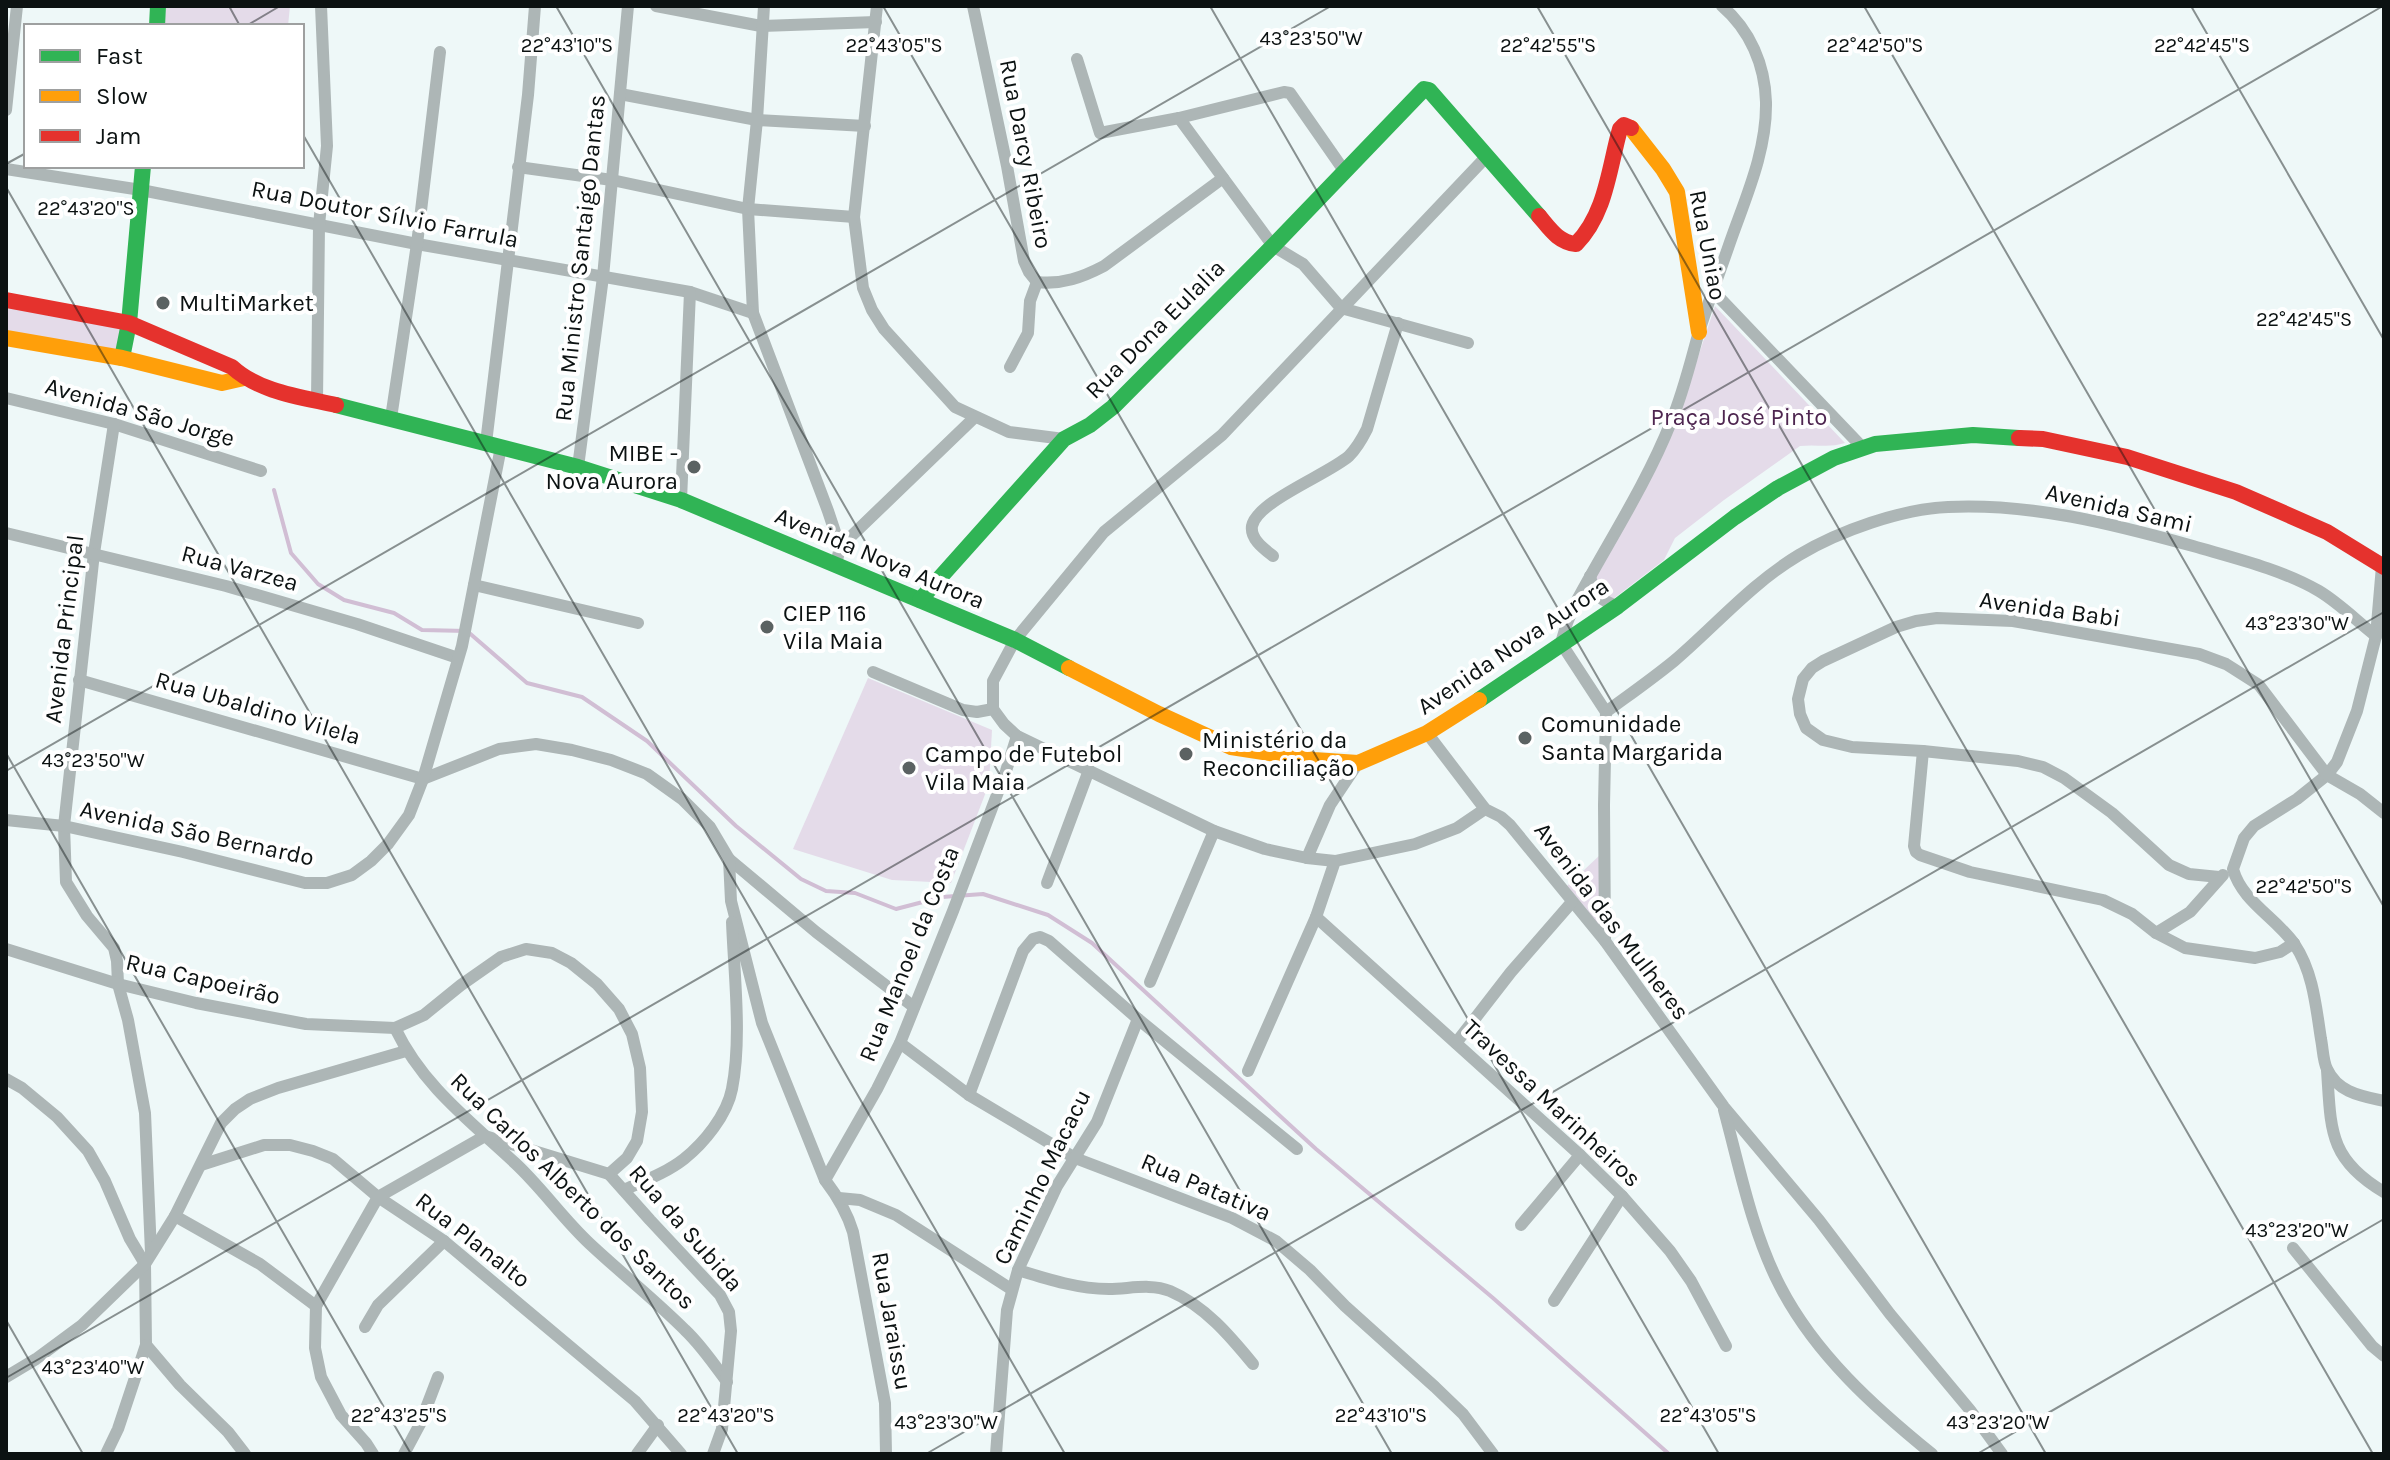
<svg xmlns="http://www.w3.org/2000/svg" width="2390" height="1460" font-family="Karla,sans-serif">
<style>
.green{fill:#e4dbe9}
.lines{fill:none;stroke-linecap:round;stroke-linejoin:round}
.stream{stroke:#d1bed4;stroke-width:4}
.street{stroke:#adb6b6;stroke-width:12}
.fast{stroke:#30b455;stroke-width:16}
.slow{stroke:#ff9f0a;stroke-width:16}
.jam{stroke:#e5322d;stroke-width:16}
.ticks{fill:none;stroke:#0c1212;stroke-width:2;stroke-opacity:0.45}
.poi-dot{fill:#5b6262;stroke:#fff;stroke-width:3}
.labels{text-anchor:middle;dominant-baseline:central;stroke-width:8;stroke-linejoin:round;paint-order:stroke}
.street-label{font-size:24px;fill:#0c1212;stroke:#fff}
.poi-label{font-size:24px;fill:#0c1212;stroke:#fff;text-anchor:start}
.park-label{font-size:24px;fill:#4e2650;stroke:#fff}
.ticks-label{font-size:20px;text-anchor:middle;fill:#0c1212;stroke:#fff;stroke-width:8;stroke-linejoin:round;paint-order:stroke}
</style>
<rect width="100%" height="100%" fill="#eef8f8"/>
<!-- green -->
<g class="green">
<polygon points="166,6 290,6 288,26 164,26"/>
<polygon points="6,300 129,323 122,358 6,338"/>
<path d="M 1715,306 L 1845,443 C 1829,448 1817,444 1800,446 L 1724,500 L 1675,538 L 1664,560 L 1613,599 L 1602,596 L 1595,575 L 1680,411 Z"/>
<polygon points="868,678 992,730 989,784 951,883 892,880 793,849"/>
<polygon points="1600,855 1600,930 1566,887"/>
</g>
<g class="lines">
<!-- stream -->
<polyline class="stream" points="274,490 291,553 318,584 344,600 394,613 422,630 467,631 527,683 582,697 647,741 736,826 801,879 826,891 855,893 896,909 942,897 983,894 1048,915 1092,943 1316,1149 1493,1298 1669,1454"/>
<!-- street -->
<g class="street">
<polyline points="656,6 761,26 876,22"/>
<polyline points="764,6 757,120 748,209 753,313 828,511 840,547 836,565"/>
<polyline points="877,6 854,217 863,288 872,310 884,329 955,407 1009,432 1064,439"/>
<path d="M 973,6 L 1007,166 L 1024,261 L 1029,272 L 1037,282 C 1062,285 1083,277 1104,266 L 1223,178"/>
<polyline points="1077,59 1100,133 1179,118 1284,92 1290,93 1345,172"/>
<polyline points="620,94 757,120 865,126"/>
<polyline points="6,110 17,6"/>
<polyline points="1179,118 1273,246 1303,264 1341,308 1468,343"/>
<polyline points="518,167 612,180 748,209 854,217"/>
<polyline points="6,169 141,190 417,244 690,292 753,313"/>
<polyline points="1713,291 1862,447"/>
<polyline points="1010,367 1028,333 1030,301 1037,282"/>
<polyline points="6,398 114,424 261,471"/>
<polyline points="317,400 319,225 327,146 321,6"/>
<polyline points="391,418 417,244 440,52"/>
<polyline points="114,424 94,553 64,826 66,882 87,916 114,948 117,961 118,984 128,1020 145,1113 151,1253"/>
<polyline points="486,443 528,95 535,6"/>
<polyline points="578,467 603,277 628,6"/>
<polyline points="681,500 690,292"/>
<polyline points="6,533 226,586 357,624 458,658"/>
<polyline points="840,547 975,417"/>
<path d="M 1273,556 C 1264,549 1250,539 1252,526 C 1257,501 1329,474 1349,456 C 1357,448 1362,439 1367,429 L 1398,323"/>
<path d="M 2382,566 L 2376,636 L 2357,711 L 2337,762 L 2327,775 L 2297,799 L 2254,826 L 2244,838 L 2233,869 C 2242,902 2277,918 2295,945 C 2313,972 2316,1007 2321,1039 C 2323,1049 2323,1061 2327,1069 C 2338,1093 2362,1096 2384,1101"/>
<path d="M 1590,576 C 1594,594 1600,601 1618,606"/>
<polyline points="474,585 638,623"/>
<polyline points="873,672 963,710 977,712 993,709 1004,724 1017,736 1214,831 1265,849 1307,858 1335,861 1415,844 1457,828 1485,809"/>
<polyline points="79,680 423,779 499,749 536,744 572,750 611,760 647,774 682,799 710,827 729,859 816,932 914,1007"/>
<polyline points="993,709 993,681 1015,640 1104,532 1222,435 1488,155"/>
<path d="M 1606,712 C 1629,695 1652,679 1674,661 C 1715,626 1752,583 1799,555 C 1839,531 1901,509 1948,507 C 2032,503 2113,524 2193,546 C 2234,558 2281,569 2319,591 C 2339,603 2358,622 2376,636"/>
<polyline points="1427,733 1485,809 1501,817 1510,825 1605,941 1724,1107 1819,1220 1890,1314 1970,1410 2002,1454"/>
<polyline points="1923,751 1914,846 1916,852 1920,855 1970,872 2103,900 2132,914 2156,933 2185,948 2255,958 2280,952 2294,943"/>
<polyline points="6,820 64,826 183,852 305,883 327,883 352,875 371,861 388,844 409,815 423,779 462,646 501,447"/>
<polyline points="1307,858 1330,805 1358,763"/>
<path d="M 729,859 L 731,901 L 762,1023 L 825,1180 C 838,1197 847,1212 853,1232 L 885,1403 L 886,1454"/>
<polyline points="2219,877 2189,874 2169,865 2112,813 2064,778 2043,767 2018,761 1923,751 1852,747 1823,740 1806,728 1800,714 1798,699 1803,679 1812,668 1823,661 1896,627 1916,621 1937,618 2013,621 2199,654 2226,664 2259,685 2327,775 2360,794 2384,813"/>
<polyline points="1047,883 1089,770"/>
<polyline points="1316,917 1580,1155 1622,1196 1670,1251 1691,1281 1726,1346"/>
<polyline points="2156,933 2190,912 2223,875"/>
<path d="M 1605,941 L 1604,805 L 1606,712 L 1561,643 L 1567,623 L 1575,604 C 1607,544 1646,485 1671,422 C 1683,393 1690,364 1698,335 C 1707,306 1718,277 1728,248 C 1744,201 1767,153 1766,102 C 1765,65 1750,30 1722,6"/>
<polyline points="6,949 118,984 196,1003 306,1024 395,1028 424,1015 461,985 501,957 526,949 552,953 571,963 597,984 619,1009 632,1034 640,1068 642,1112 637,1141 627,1158 609,1174"/>
<polyline points="1150,982 1214,831"/>
<path d="M 395,1028 C 423,1086 469,1120 515,1163 C 542,1188 563,1219 590,1244 C 621,1273 655,1300 685,1330 C 701,1345 714,1364 727,1382"/>
<polyline points="900,1043 969,1095 1075,1158 1232,1218 1276,1241 1310,1270 1345,1306 1435,1387 1463,1414 1493,1454"/>
<polyline points="1456,1043 1511,972 1572,902"/>
<path d="M 2327,1070 C 2331,1129 2328,1159 2384,1192"/>
<polyline points="1248,1071 1316,917 1335,861"/>
<polyline points="6,1079 22,1088 57,1117 88,1151 105,1181 130,1239 145,1264 146,1345 118,1429 106,1454"/>
<polyline points="969,1095 1023,951 1033,939 1040,937 1049,941 1138,1019 1297,1149"/>
<path d="M 1724,1110 C 1740,1169 1752,1232 1780,1286 C 1815,1354 1874,1407 1932,1454"/>
<polyline points="201,1165 264,1145 290,1145 313,1151 333,1159 378,1197 444,1241 635,1401 681,1454"/>
<polyline points="609,1174 650,1220 720,1295 729,1312 731,1331 722,1429 713,1454"/>
<polyline points="825,1180 877,1089 900,1043 953,911 1006,771 1017,736"/>
<path d="M 624,1190 C 644,1181 666,1173 684,1159 C 704,1143 727,1115 732,1089 C 742,1038 734,974 732,922"/>
<polyline points="839,1198 860,1200 896,1215 1011,1289"/>
<polyline points="175,1216 260,1264 316,1306"/>
<polyline points="1521,1225 1580,1155"/>
<polyline points="2293,1248 2372,1346 2384,1356"/>
<path d="M 1018,1270 C 1047,1279 1078,1289 1109,1289 C 1129,1289 1150,1283 1170,1291 C 1205,1306 1230,1336 1253,1364"/>
<polyline points="1554,1301 1622,1196"/>
<polyline points="365,1327 378,1305 444,1241"/>
<polyline points="146,1345 180,1385 228,1432 245,1454"/>
<polyline points="6,1377 36,1359 82,1325 145,1264 175,1216 221,1123 235,1109 250,1099 278,1088 406,1051"/>
<polyline points="373,1454 366,1443 341,1415 321,1377 315,1348 316,1306 378,1197 485,1136 609,1174"/>
<polyline points="404,1454 420,1424 438,1377"/>
<polyline points="637,1454 658,1425"/>
<polyline points="996,1454 1007,1310 1018,1270 1057,1186 1097,1122 1138,1019"/>
</g>
<!-- fast -->
<g class="fast">
<polyline points="157,26 158,6"/>
<polyline points="122,358 129,323 143,166"/>
<polyline points="336,405 578,467 681,500 1015,640 1069,668"/>
<polyline points="920,600 1064,439 1090,425 1113,407 1273,246 1424,89 1429,90 1539,216"/>
<polyline points="1479,700 1618,606 1735,517 1778,488 1834,458 1875,444 1973,435 2019,438"/>
</g>
<!-- slow -->
<g class="slow">
<polyline points="1631,128 1663,169 1677,192 1699,332"/>
<polyline points="6,338 122,358 222,383 244,378"/>
<polyline points="1069,668 1159,714 1231,747 1314,760 1358,763 1427,733 1479,700"/>
</g>
<!-- jam -->
<g class="jam">
<path d="M 1539,216 C 1550,229 1558,242 1576,244 C 1606,214 1609,168 1620,129 L 1624,125 L 1631,128"/>
<path d="M 6,300 L 129,323 L 232,367 C 259,392 301,397 336,405"/>
<polyline points="2019,438 2043,439 2127,457 2236,492 2327,532 2384,567"/>
</g>
</g>
<!-- ticks -->
<path class="ticks" d="M 229,6 L 240,26M 556,6 L 1392,1454M 883,6 L 1719,1454M 1210,6 L 2046,1454M 1537,6 L 2373,1454M 1864,6 L 2384,907M 2191,6 L 2384,340M 246,26 L 280,6M 302,133 L 1065,1454M 6,164 L 26,153M 6,187 L 738,1454M 6,753 L 411,1454M 6,771 L 1331,6M 6,1320 L 83,1454M 6,1378 L 2383,6M 926,1454 L 2384,612M 1977,1454 L 2384,1219"/>
<!-- markers -->
<g class="poi-dot">
<circle cx="163" cy="303" r="8"/>
<circle cx="694" cy="467" r="8"/>
<circle cx="767" cy="627" r="8"/>
<circle cx="1525" cy="738" r="8"/>
<circle cx="1186" cy="754" r="8"/>
<circle cx="909" cy="768" r="8"/>
</g>
<g class="labels">
<!-- street labels -->
<g class="street-label">
<text transform="translate(1026 154) rotate(79)">Rua Darcy Ribeiro</text>
<text transform="translate(385 214) rotate(11)">Rua Doutor Sílvio Farrula</text>
<text transform="translate(1708 245) rotate(79)">Rua Uniao</text>
<text transform="translate(580 258) rotate(-84)">Rua Ministro Santaigo Dantas</text>
<text transform="translate(1155 329) rotate(-45)">Rua Dona Eulalia</text>
<text transform="translate(140 412) rotate(16)">Avenida São Jorge</text>
<text transform="translate(2119 508) rotate(13)">Avenida Sami</text>
<text transform="translate(880 558) rotate(23)">Avenida Nova Aurora</text>
<text transform="translate(240 568) rotate(15)">Rua Varzea</text>
<text transform="translate(2050 609) rotate(8)">Avenida Babi</text>
<text transform="translate(64 629) rotate(-83)">Avenida Principal</text>
<text transform="translate(1513 646) rotate(-34)">Avenida Nova Aurora</text>
<text transform="translate(258 708) rotate(16)">Rua Ubaldino Vilela</text>
<text transform="translate(197 833) rotate(12)">Avenida São Bernardo</text>
<text transform="translate(1612 921) rotate(53)">Avenida das Mulheres</text>
<text transform="translate(909 954) rotate(-68)">Rua Manoel da Costa</text>
<text transform="translate(203 979) rotate(13)">Rua Capoeirão</text>
<text transform="translate(1552 1103) rotate(43)">Travessa Marinheiros</text>
<text transform="translate(1042 1177) rotate(-64)">Caminho Macacu</text>
<text transform="translate(1206 1187) rotate(23)">Rua Patativa</text>
<text transform="translate(573 1191) rotate(44)">Rua Carlos Alberto dos Santos</text>
<text transform="translate(686 1228) rotate(49)">Rua da Subida</text>
<text transform="translate(473 1240) rotate(38)">Rua Planalto</text>
<text transform="translate(892 1321) rotate(80)">Rua Jaraissu</text>
</g>
<!-- poi labels -->
<g class="poi-label">
<text x="179" y="303">MultiMarket</text>
<text x="678" y="453" text-anchor="end">MIBE -<tspan x="678" dy="28">Nova Aurora</tspan></text>
<text x="783" y="613">CIEP 116<tspan x="783" dy="28">Vila Maia</tspan></text>
<text x="1541" y="724">Comunidade<tspan x="1541" dy="28">Santa Margarida</tspan></text>
<text x="1202" y="740">Ministério da<tspan x="1202" dy="28">Reconciliação</tspan></text>
<text x="925" y="754">Campo de Futebol<tspan x="925" dy="28">Vila Maia</tspan></text>
</g>
<!-- park labels -->
<g class="park-label">
<text x="1739" y="417">Praça José Pinto</text>
</g>
</g>
<g class="ticks-label">
<text x="1311" y="45">43°23'50"W</text>
<text x="2202" y="52">22°42'45"S</text>
<text x="567" y="52">22°43'10"S</text>
<text x="894" y="52">22°43'05"S</text>
<text x="1548" y="52">22°42'55"S</text>
<text x="1875" y="52">22°42'50"S</text>
<text x="86" y="215">22°43'20"S</text>
<text x="2304" y="326">22°42'45"S</text>
<text x="2297" y="630">43°23'30"W</text>
<text x="93" y="767">43°23'50"W</text>
<text x="2304" y="893">22°42'50"S</text>
<text x="2297" y="1237">43°23'20"W</text>
<text x="93" y="1374">43°23'40"W</text>
<text x="399" y="1422">22°43'25"S</text>
<text x="726" y="1422">22°43'20"S</text>
<text x="1381" y="1422">22°43'10"S</text>
<text x="1708" y="1422">22°43'05"S</text>
<text x="946" y="1429">43°23'30"W</text>
<text x="1998" y="1429">43°23'20"W</text>
</g>
<!-- border -->
<rect width="2390" height="1460" fill="none" stroke="#0c1212" stroke-width="16"/>
<!-- legend -->
<rect x="24" y="24" width="280" height="144" fill="#ffffff" stroke="#9ea0a0" stroke-width="2"/>
<rect x="40" y="50" width="40" height="12" fill="#30b455" stroke="#9ea0a0" stroke-width="2"/>
<text x="96" y="64" font-size="24" fill="#0c1212">Fast</text>
<rect x="40" y="90" width="40" height="12" fill="#ff9f0a" stroke="#9ea0a0" stroke-width="2"/>
<text x="96" y="104" font-size="24" fill="#0c1212">Slow</text>
<rect x="40" y="130" width="40" height="12" fill="#e5322d" stroke="#9ea0a0" stroke-width="2"/>
<text x="96" y="144" font-size="24" fill="#0c1212">Jam</text>
</svg>
